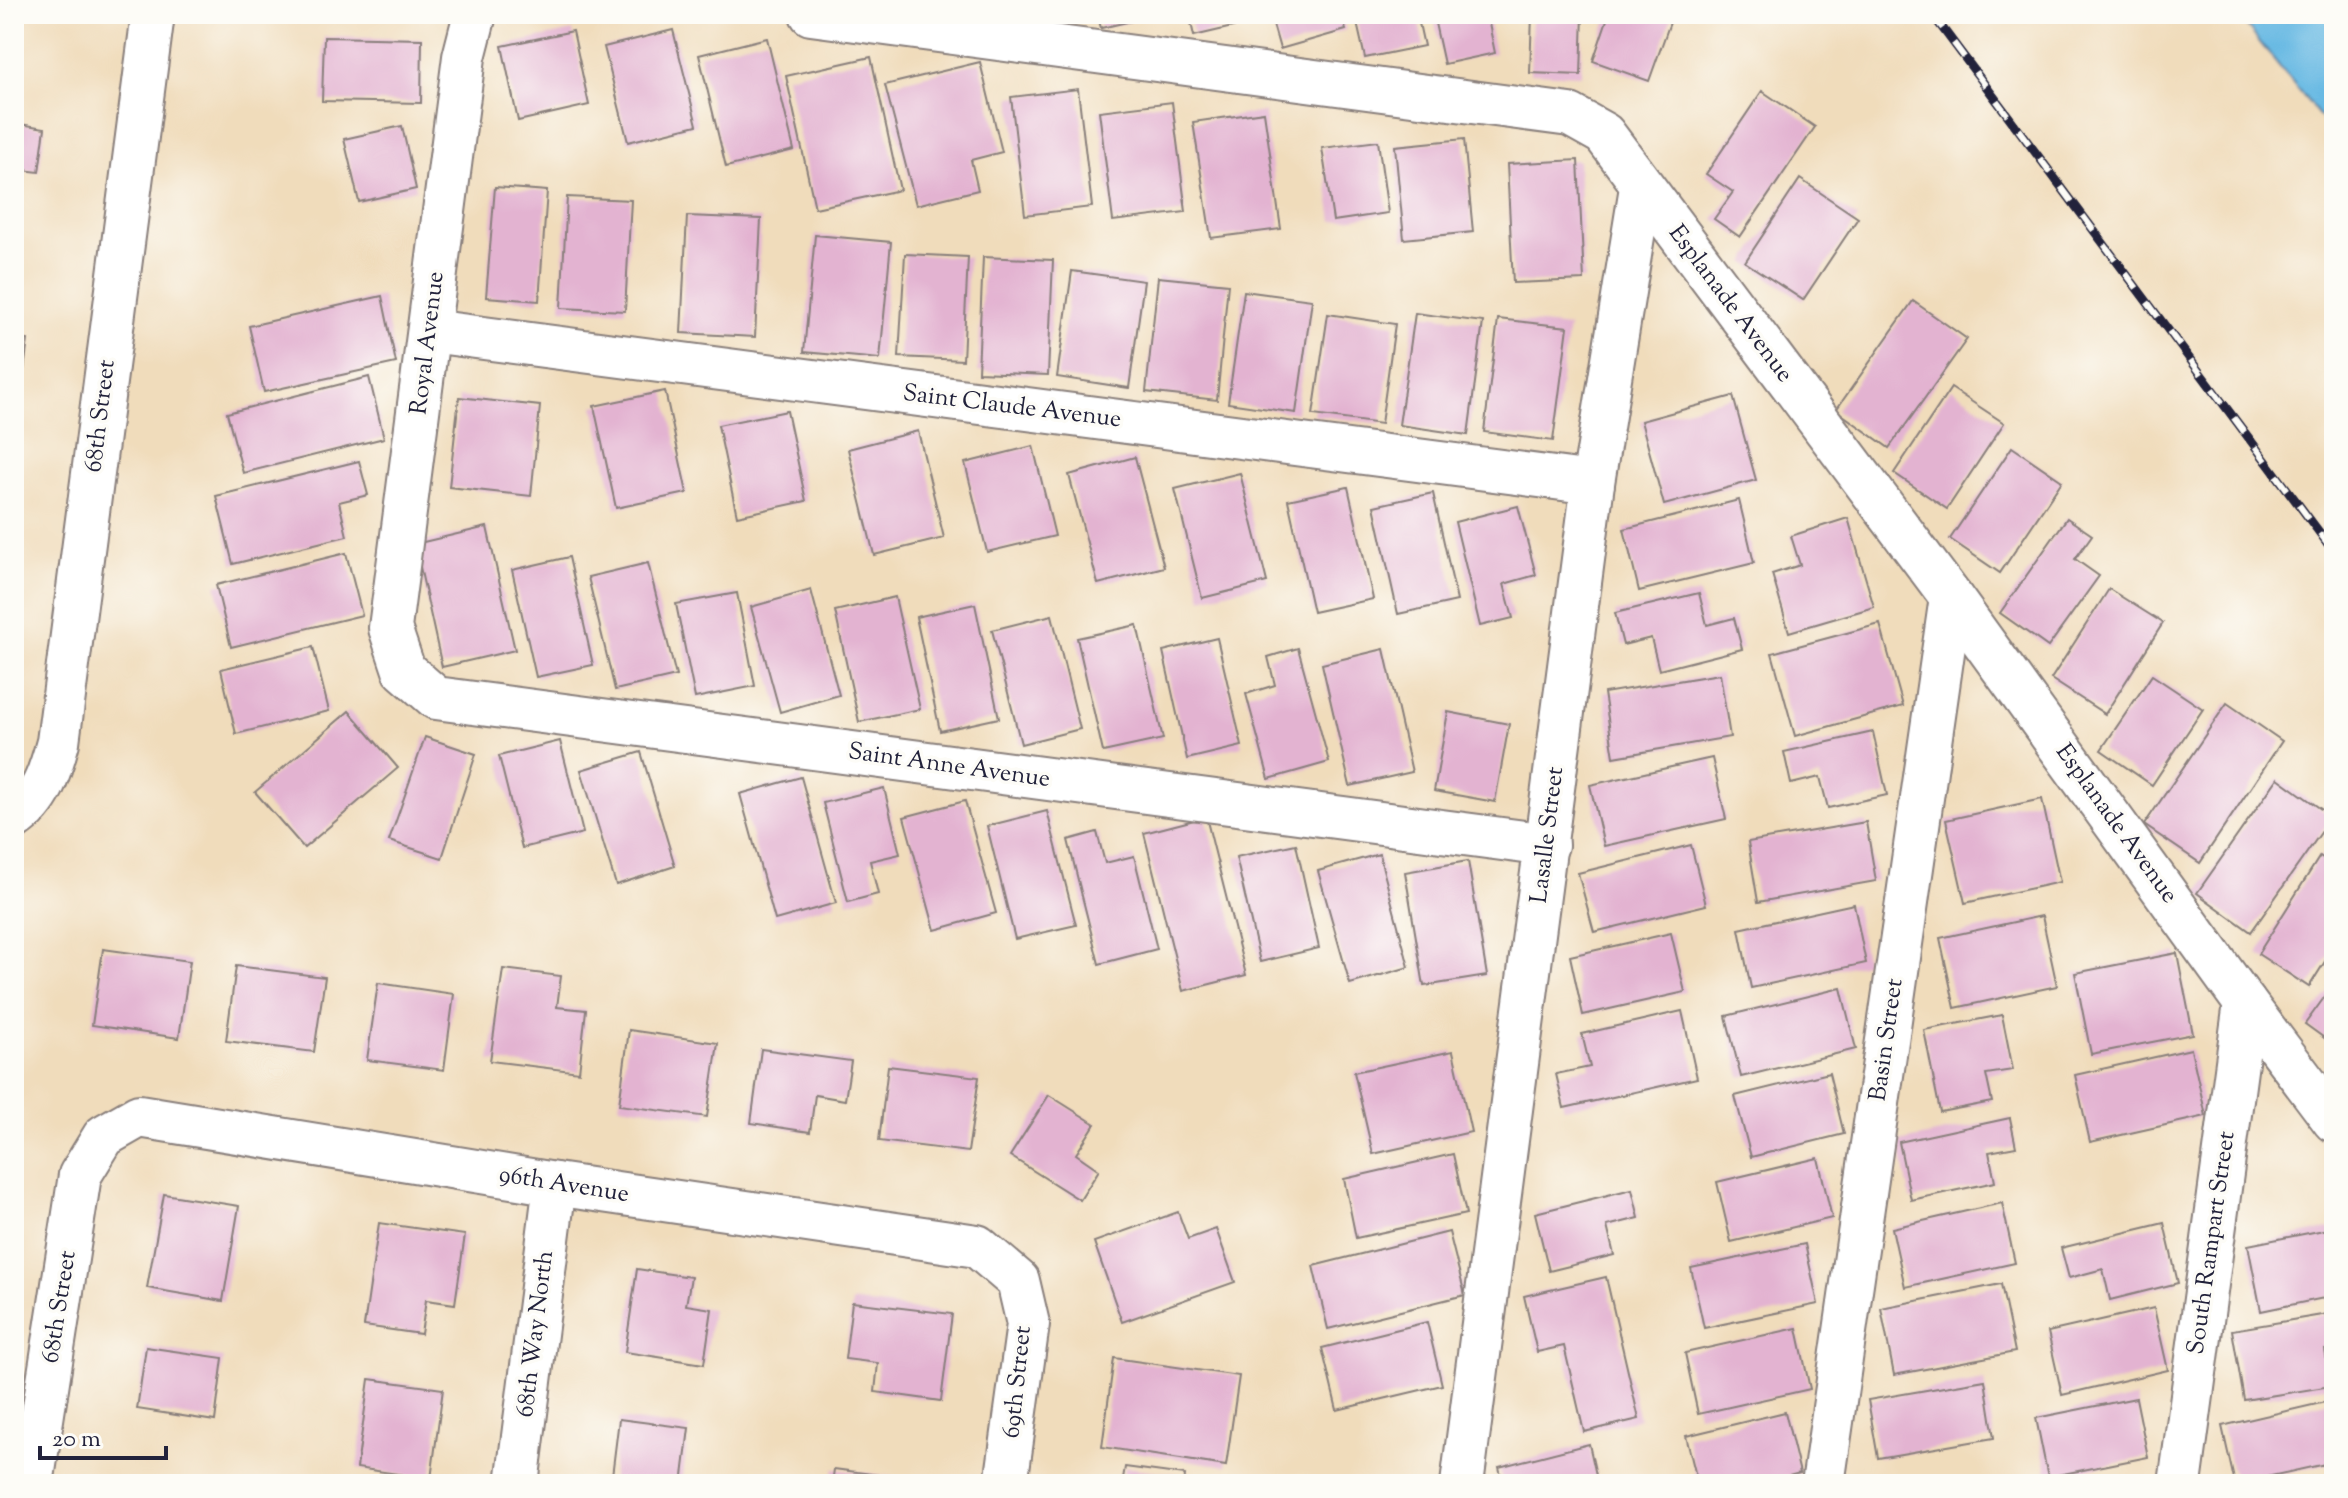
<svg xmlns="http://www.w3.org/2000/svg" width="2348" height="1498" font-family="'Sorts Mill Goudy',serif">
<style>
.water{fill:#68b9e3;stroke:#456e8f;stroke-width:2}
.building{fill:#e3b3d1}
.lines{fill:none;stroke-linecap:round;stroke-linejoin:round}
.minor-casing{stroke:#897f7b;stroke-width:46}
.minor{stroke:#fff;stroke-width:42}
.rail-casing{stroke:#22223b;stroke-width:9}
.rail{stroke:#fdfcf7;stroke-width:6;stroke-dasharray:18;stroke-linecap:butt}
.labels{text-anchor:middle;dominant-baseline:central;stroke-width:7;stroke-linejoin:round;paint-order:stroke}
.street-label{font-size:24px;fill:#22223b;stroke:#fdfcf7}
</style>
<rect width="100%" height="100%" fill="#fdfcf7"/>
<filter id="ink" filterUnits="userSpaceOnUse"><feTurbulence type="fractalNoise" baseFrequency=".0125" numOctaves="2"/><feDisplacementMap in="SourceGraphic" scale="16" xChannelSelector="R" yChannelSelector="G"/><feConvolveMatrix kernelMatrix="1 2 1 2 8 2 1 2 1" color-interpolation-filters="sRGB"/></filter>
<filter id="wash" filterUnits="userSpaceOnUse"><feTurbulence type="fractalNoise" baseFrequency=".006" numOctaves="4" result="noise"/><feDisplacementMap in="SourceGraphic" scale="32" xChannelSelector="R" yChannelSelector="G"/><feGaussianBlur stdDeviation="1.8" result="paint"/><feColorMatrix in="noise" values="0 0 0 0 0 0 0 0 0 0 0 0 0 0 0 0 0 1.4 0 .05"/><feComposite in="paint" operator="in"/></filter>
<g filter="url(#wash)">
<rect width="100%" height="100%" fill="#f0dcbb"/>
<!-- water -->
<polygon class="water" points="2237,14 2334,14 2334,134"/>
<g id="blocks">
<!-- building -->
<g class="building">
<polygon points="1097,14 1158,14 1158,15 1101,28"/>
<polygon points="1189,14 1252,14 1254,22 1194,36"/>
<polygon points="1270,14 1341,14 1346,30 1280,49"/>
<polygon points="1355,14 1417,14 1424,46 1365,58"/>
<polygon points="1433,14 1487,14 1495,53 1444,64"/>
<polygon points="1532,14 1583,14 1581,75 1530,73"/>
<polygon points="1609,14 1673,14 1649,81 1593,61"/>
<polygon points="673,30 697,125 628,142 604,47"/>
<polygon points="573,31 589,105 518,121 502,46"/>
<polygon points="324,37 422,39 421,103 322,101"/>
<polygon points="767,38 794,150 726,167 699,55"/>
<polygon points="871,57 900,190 815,208 786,76"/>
<polygon points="980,62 1002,152 971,160 978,190 916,205 885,85"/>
<polygon points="1078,89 1092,207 1025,215 1011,97"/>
<polygon points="1762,91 1815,127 1740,237 1714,219 1733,192 1706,174"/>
<polygon points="1172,102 1186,212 1113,221 1099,111"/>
<polygon points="1264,112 1281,229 1211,238 1193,122"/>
<polygon points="14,123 45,128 39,172 14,169"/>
<polygon points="402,126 416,189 359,202 344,139"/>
<polygon points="1464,139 1473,232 1404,239 1395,146"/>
<polygon points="1378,141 1388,213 1333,221 1322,148"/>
<polygon points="1578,160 1584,280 1513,283 1507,164"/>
<polygon points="1800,179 1858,218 1803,300 1745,262"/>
<polygon points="495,187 547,191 539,301 486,297"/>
<polygon points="567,197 631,200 625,311 561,308"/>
<polygon points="687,216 761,219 755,337 681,333"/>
<polygon points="815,235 891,242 880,359 804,352"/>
<polygon points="905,254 968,257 963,360 899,357"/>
<polygon points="983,257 1053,260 1048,375 978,372"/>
<polygon points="1072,271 1144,281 1129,388 1057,377"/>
<polygon points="1158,277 1228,284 1217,400 1146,392"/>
<polygon points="1244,291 1312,300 1296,413 1228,403"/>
<polygon points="382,296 396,363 264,392 249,326"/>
<polygon points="1913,301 1967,339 1889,448 1836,410"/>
<polygon points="1415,313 1483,322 1468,435 1399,425"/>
<polygon points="1328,314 1395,324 1381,424 1313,415"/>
<polygon points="1498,319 1568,327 1553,441 1484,432"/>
<polygon points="14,338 28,340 16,429 14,429"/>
<polygon points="369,377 384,438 243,473 227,413"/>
<polygon points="1951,388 2004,423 1947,509 1894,473"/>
<polygon points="665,391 687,493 616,508 594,406"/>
<polygon points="1733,396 1756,480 1664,505 1641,421"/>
<polygon points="459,397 540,406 531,496 449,487"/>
<polygon points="787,411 806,501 737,516 718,425"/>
<polygon points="918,431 944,538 874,555 848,449"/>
<polygon points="1033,446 1055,536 987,552 965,463"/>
<polygon points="2012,447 2062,481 2000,573 1950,539"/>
<polygon points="1135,457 1164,567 1098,584 1069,475"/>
<polygon points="359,461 368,495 339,502 347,536 233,564 216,496"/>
<polygon points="1240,473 1267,582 1202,598 1175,489"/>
<polygon points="1348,487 1373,599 1313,612 1288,500"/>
<polygon points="1433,493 1457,601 1398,614 1374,506"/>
<polygon points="1739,500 1754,563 1639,591 1624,529"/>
<polygon points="1518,506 1536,575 1504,584 1513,618 1480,626 1455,522"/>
<polygon points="1848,518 1874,607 1789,632 1772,574 1800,565 1791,536"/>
<polygon points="2067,518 2092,535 2075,559 2099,576 2048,647 2000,613"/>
<polygon points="487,527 515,650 442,667 415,544"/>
<polygon points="346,553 362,615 231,647 216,585"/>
<polygon points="569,557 593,665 536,677 512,570"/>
<polygon points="648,563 676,676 615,690 588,577"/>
<polygon points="2109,589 2163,623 2105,714 2051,679"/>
<polygon points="811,590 839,695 780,712 751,607"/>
<polygon points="737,593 755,686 695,698 676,604"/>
<polygon points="1699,593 1707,625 1734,618 1742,649 1659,670 1651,638 1623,645 1615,613"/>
<polygon points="895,597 920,709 859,722 835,611"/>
<polygon points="975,604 999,718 940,731 916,617"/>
<polygon points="1052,615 1080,729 1021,744 992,630"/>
<polygon points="1880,624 1903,706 1795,736 1772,653"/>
<polygon points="1137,625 1163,739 1103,752 1077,638"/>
<polygon points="1217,638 1242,746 1187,759 1163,651"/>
<polygon points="313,647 329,711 236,734 221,669"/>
<polygon points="1298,648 1329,762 1269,779 1246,694 1275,685 1268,657"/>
<polygon points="1384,649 1412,772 1350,786 1322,664"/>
<polygon points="1720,674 1730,737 1614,757 1604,693"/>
<polygon points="2152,675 2203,709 2152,785 2101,750"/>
<polygon points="2227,703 2282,741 2200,863 2144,825"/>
<polygon points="349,711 398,768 304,848 255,792"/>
<polygon points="1448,712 1509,724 1495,802 1434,791"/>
<polygon points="1873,732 1887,795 1828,808 1820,777 1791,784 1784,752"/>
<polygon points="425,737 476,754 442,858 389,841"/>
<polygon points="560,741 583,833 522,848 499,756"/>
<polygon points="641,752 675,866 616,885 581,770"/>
<polygon points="1712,758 1726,819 1604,846 1590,785"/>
<polygon points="801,777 836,903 775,920 740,794"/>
<polygon points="2278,778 2332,817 2251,932 2197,893"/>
<polygon points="884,788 900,854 870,861 878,894 848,902 823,803"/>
<polygon points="2042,799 2060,882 1965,903 1946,820"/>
<polygon points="965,801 996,913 935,930 904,817"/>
<polygon points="1047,811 1076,925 1015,939 987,826"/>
<polygon points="1206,817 1246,975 1183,991 1144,833"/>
<polygon points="1866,822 1876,881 1758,902 1748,842"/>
<polygon points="1097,832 1105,863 1134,856 1157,949 1099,964 1068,840"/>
<polygon points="1296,844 1319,948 1260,962 1236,857"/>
<polygon points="1691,845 1706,905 1594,932 1578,873"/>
<polygon points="1379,854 1409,967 1350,984 1318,871"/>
<polygon points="2320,856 2334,866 2334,891 2330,897 2334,900 2334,947 2309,987 2258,954"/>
<polygon points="1468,861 1487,976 1424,986 1405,872"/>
<polygon points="1854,904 1866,963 1751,988 1739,929"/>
<polygon points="2042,916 2057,986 1955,1008 1940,938"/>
<polygon points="1671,933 1685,992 1583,1015 1570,956"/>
<polygon points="103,949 190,961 179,1038 92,1025"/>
<polygon points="2177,953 2193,1034 2091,1054 2075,973"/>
<polygon points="236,966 325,977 314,1052 226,1041"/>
<polygon points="503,969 561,976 557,1007 586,1010 579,1072 490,1061"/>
<polygon points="378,983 454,994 444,1070 367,1060"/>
<polygon points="2334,984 2334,1045 2305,1024"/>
<polygon points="1841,988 1856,1049 1741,1077 1726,1016"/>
<polygon points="1682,1011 1697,1078 1564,1108 1556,1074 1590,1067 1582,1034"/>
<polygon points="2002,1015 2013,1070 1986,1074 1992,1102 1940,1112 1924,1030"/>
<polygon points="629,1030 718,1043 707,1117 619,1105"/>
<polygon points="761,1049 851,1061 845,1100 815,1095 810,1132 751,1123"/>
<polygon points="2191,1049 2206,1116 2090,1142 2075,1075"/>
<polygon points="1453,1051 1471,1132 1373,1154 1354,1072"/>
<polygon points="888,1066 979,1077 968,1152 879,1141"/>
<polygon points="1829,1073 1844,1134 1751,1157 1735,1096"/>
<polygon points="1049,1095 1095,1124 1076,1154 1099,1170 1080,1200 1010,1156"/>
<polygon points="2010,1118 2016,1147 1989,1152 1995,1182 1911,1200 1899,1142"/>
<polygon points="1453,1154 1466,1214 1356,1238 1344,1179"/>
<polygon points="1818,1158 1832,1218 1731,1242 1717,1182"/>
<polygon points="1632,1189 1639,1218 1607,1226 1614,1255 1549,1271 1535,1213"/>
<polygon points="164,1194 239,1206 223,1301 147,1288"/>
<polygon points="2002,1203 2015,1263 1905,1287 1892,1228"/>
<polygon points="1178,1212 1188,1239 1216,1229 1235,1282 1122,1322 1094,1242"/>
<polygon points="379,1223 465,1235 455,1304 426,1300 421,1334 364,1326"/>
<polygon points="2164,1223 2178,1283 2110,1300 2103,1269 2069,1278 2061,1248"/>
<polygon points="2334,1228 2334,1296 2261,1311 2248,1245"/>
<polygon points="1449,1232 1465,1295 1328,1329 1313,1266"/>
<polygon points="1805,1244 1818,1304 1704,1328 1691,1268"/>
<polygon points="637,1269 691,1277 686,1305 712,1309 704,1364 625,1352"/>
<polygon points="1606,1277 1639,1419 1584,1432 1564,1346 1537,1352 1524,1296"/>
<polygon points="2001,1284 2015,1352 1894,1375 1881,1308"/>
<polygon points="852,1302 952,1314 941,1401 875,1392 878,1363 845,1359"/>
<polygon points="2154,1308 2168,1370 2062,1395 2048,1332"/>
<polygon points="2334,1313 2334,1349 2325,1350 2331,1386 2244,1400 2232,1330"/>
<polygon points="1427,1322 1442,1385 1337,1410 1322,1348"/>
<polygon points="1797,1328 1810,1389 1698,1414 1685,1353"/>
<polygon points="146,1347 223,1358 215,1421 137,1409"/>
<polygon points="1114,1358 1239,1376 1226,1466 1102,1447"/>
<polygon points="369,1379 443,1389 431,1479 357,1468"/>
<polygon points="1985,1380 1994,1438 1878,1458 1868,1400"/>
<polygon points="2136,1398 2148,1457 2048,1477 2036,1418"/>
<polygon points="2334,1400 2334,1462 2235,1484 2222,1426"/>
<polygon points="1785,1412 1800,1473 1758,1484 1698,1484 1686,1436"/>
<polygon points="619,1419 689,1428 682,1484 611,1484"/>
<polygon points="1589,1444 1598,1484 1503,1484 1499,1467"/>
<polygon points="1125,1467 1185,1475 1184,1484 1122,1484"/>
<polygon points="834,1469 910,1479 909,1484 832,1484"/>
</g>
</g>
</g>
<g filter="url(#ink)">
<use href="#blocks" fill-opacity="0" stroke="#897f7b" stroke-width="2"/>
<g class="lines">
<defs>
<g id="minor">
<polyline points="475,14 464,57 390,628 404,670 436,698 1547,845"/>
<polyline points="811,14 1570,115 1604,134 1951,597 2245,1003 2334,1121"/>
<polyline points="430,331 1593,483"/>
<path d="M 14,819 C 41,801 50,772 58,742 L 153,14"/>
<polyline points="32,1484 80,1175 104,1136 139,1116 555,1184 977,1246 1018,1281 1028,1324 1006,1484"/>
<polyline points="517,1484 555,1184"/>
<polyline points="1462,1484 1593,483 1641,187"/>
<polyline points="1823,1484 1951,597"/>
<polyline points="2180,1484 2245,1003"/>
</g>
</defs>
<!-- minor casing -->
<use href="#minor" class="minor-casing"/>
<!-- minor -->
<use href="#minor" class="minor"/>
<defs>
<polyline id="rail" points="1932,14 2334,552"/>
</defs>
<!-- rail casing -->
<use href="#rail" class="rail-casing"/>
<!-- rail -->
<use href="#rail" class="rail"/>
</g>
</g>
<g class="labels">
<!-- street labels -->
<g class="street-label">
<text transform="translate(1730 304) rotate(53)">Esplanade Avenue</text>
<text transform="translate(428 343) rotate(-83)">Royal Avenue</text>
<text transform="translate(1012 407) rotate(7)">Saint Claude Avenue</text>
<text transform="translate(101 416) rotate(-83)">68th Street</text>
<text transform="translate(949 766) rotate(8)">Saint Anne Avenue</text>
<text transform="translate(2116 824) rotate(54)">Esplanade Avenue</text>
<text transform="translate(1548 835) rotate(-83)">Lasalle Street</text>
<text transform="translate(1887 1040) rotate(-82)">Basin Street</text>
<text transform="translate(564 1185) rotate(9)">96th Avenue</text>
<text transform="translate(2212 1243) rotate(-82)">South Rampart Street</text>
<text transform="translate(60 1307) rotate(-81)">68th Street</text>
<text transform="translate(536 1334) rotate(-83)">68th Way North</text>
<text transform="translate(1018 1382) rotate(-84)">69th Street</text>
</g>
</g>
<!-- margin -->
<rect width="2348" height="1498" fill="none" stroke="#fdfcf7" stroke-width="48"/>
<!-- scale -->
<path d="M40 1446v12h126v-12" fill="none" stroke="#22223b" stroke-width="4"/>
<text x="52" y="1446" font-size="24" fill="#22223b" stroke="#fdfcf7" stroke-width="6" paint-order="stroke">20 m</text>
</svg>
